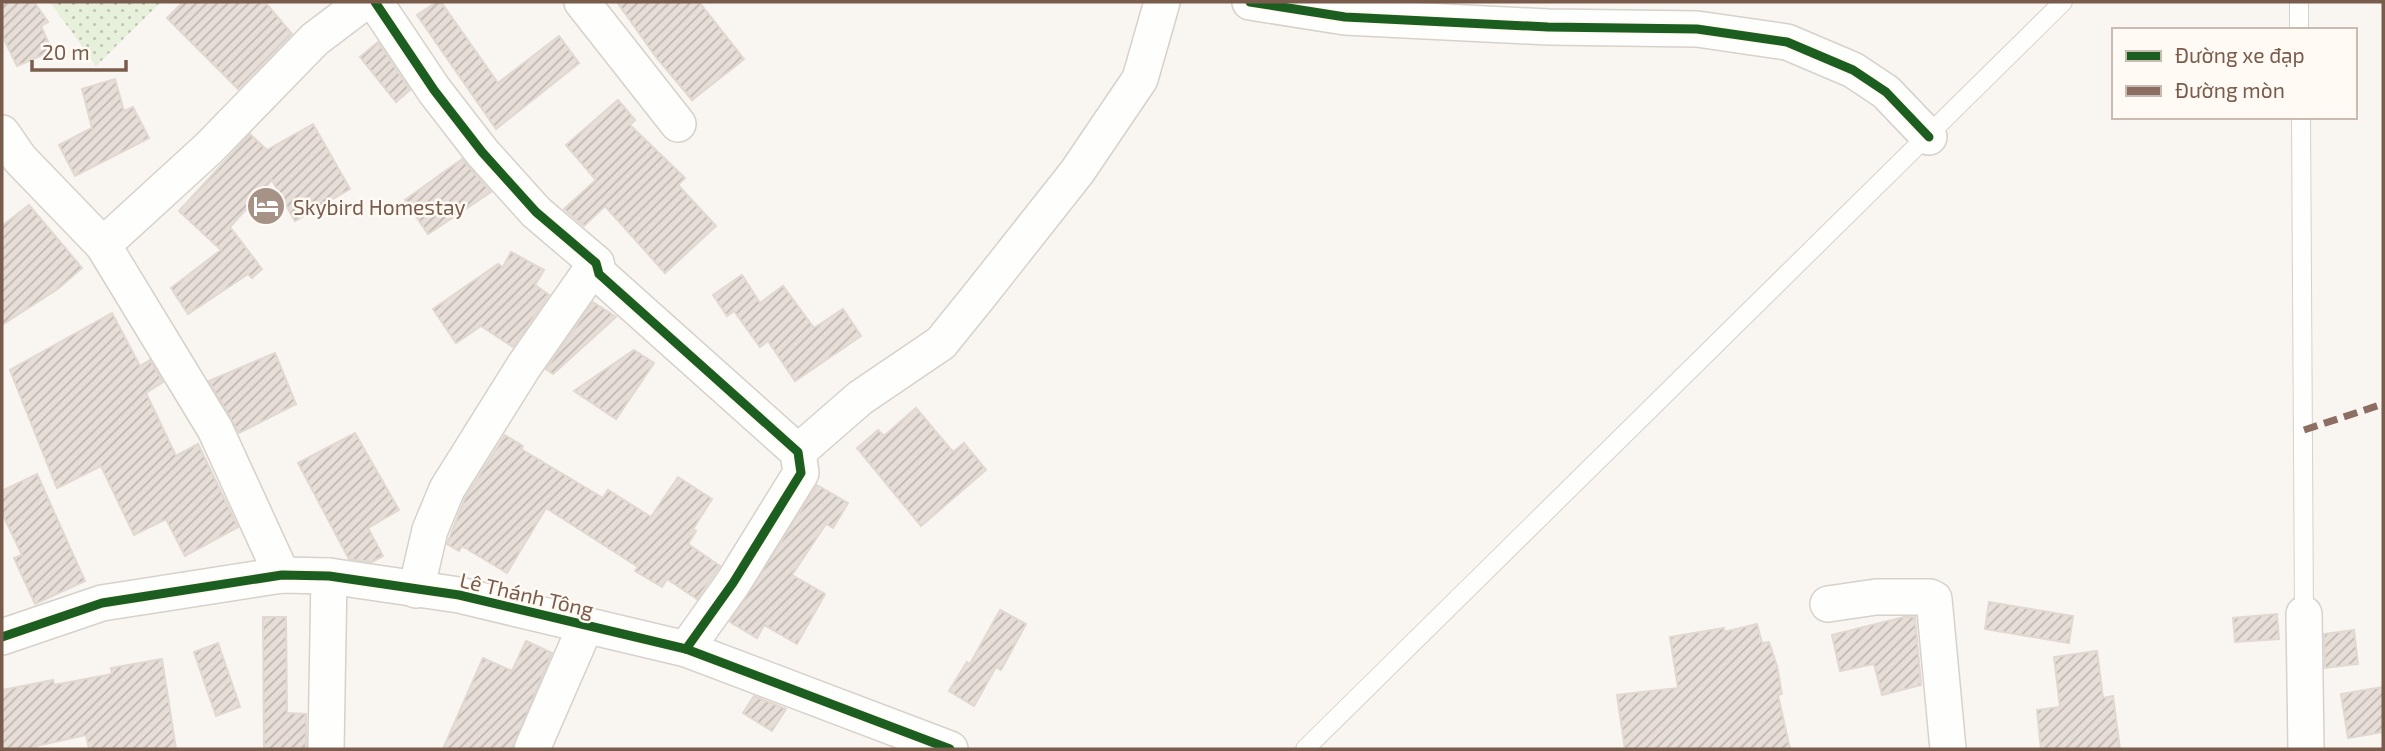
<svg xmlns="http://www.w3.org/2000/svg" width="2385" height="751" font-family="'Exo 2',sans-serif">
<style>
.grass{fill:url(#grass-dots)}
.building{fill:url(#building-hatch);stroke:#e2d8d2;stroke-width:2}
.lines{fill:none;stroke-linecap:round;stroke-linejoin:round}
.lane-casing{stroke:#d7d1cb;stroke-width:20}
.street-casing{stroke:#d7d1cb;stroke-width:38}
.lane{stroke:#fefefd;stroke-width:18}
.street{stroke:#fefefd;stroke-width:35}
.quiet{stroke:#8d6e63;stroke-width:7;stroke-dasharray:14 7;stroke-linecap:butt}
.cycleway-casing{stroke:#fffaf3;stroke-width:13}
.cycleway{stroke:#1b5e20;stroke-width:9}
.labels{text-anchor:middle;dominant-baseline:central;stroke-width:5;stroke-linejoin:round;paint-order:stroke}
.poi-label{font-size:21px;fill:#7a5c4d;stroke:#fffaf3;text-anchor:start}
.street-label{font-size:21px;fill:#7a5c4d;stroke:#fffaf3}
</style>
<defs>
<pattern id="grass-dots" width="8" height="8" patternUnits="userSpaceOnUse" patternTransform="scale(1.75)"><rect width="8" height="8" fill="#e7f0db"/><path d="M2 2h.1M6 6h.1" fill="none" stroke="#c0c6b4" stroke-width="1.8" stroke-linecap="round"/></pattern>
<pattern id="building-hatch" width="6" height="6" patternUnits="userSpaceOnUse" patternTransform="scale(1.75)"><rect width="6" height="6" fill="#e6ded7"/><path d="M-1 1l2-2M0 6l6-6M5 7l2-2" fill="none" stroke="#bfb7b1"/></pattern>
</defs>
<rect width="100%" height="100%" fill="#f9f5f0"/>
<!-- grass -->
<polygon class="grass" points="50,2 161,2 96,66"/>
<!-- building -->
<g class="building">
<polygon points="2,2 34,2 48,22 41,26 52,51 17,66 2,35"/>
<polygon points="183,2 265,2 292,34 238,89 167,18"/>
<polygon points="437,2 441,2 498,83 559,36 579,63 496,129 417,15"/>
<polygon points="617,2 699,2 744,59 692,100 656,57"/>
<polygon points="378,42 410,90 396,102 360,57"/>
<polygon points="115,79 124,111 133,107 149,138 75,176 59,145 92,128 82,89"/>
<polygon points="618,100 635,120 630,125 685,178 678,185 716,226 665,273 605,206 584,226 564,209 596,180 566,145"/>
<polygon points="313,124 350,189 295,221 272,180 230,227 262,269 252,278 248,274 188,314 171,288 221,250 179,211 250,134 267,150"/>
<polygon points="462,159 491,192 428,234 405,200"/>
<polygon points="29,205 82,268 59,288 2,325 2,226"/>
<polygon points="511,252 544,270 535,285 549,295 513,347 481,326 456,343 433,309 498,264 503,267"/>
<polygon points="742,275 760,303 783,286 814,328 843,309 861,336 795,381 768,341 760,347 734,311 727,316 713,295"/>
<polygon points="593,302 616,317 553,374 546,369"/>
<polygon points="112,313 140,366 150,360 163,382 146,393 176,456 198,444 238,527 185,556 166,519 134,535 101,466 57,488 10,370"/>
<polygon points="634,350 654,363 616,419 574,391"/>
<polygon points="275,353 296,404 239,433 209,381"/>
<polygon points="916,408 953,452 964,443 986,470 921,526 857,448 878,430 884,436"/>
<polygon points="355,433 399,510 368,528 383,556 372,562 349,559 298,463"/>
<polygon points="505,435 523,446 521,449 603,498 608,490 651,517 678,477 712,499 693,529 696,531 688,544 720,566 697,599 667,579 662,587 635,571 638,567 546,508 507,573 462,546 459,551 447,544 465,498"/>
<polygon points="37,474 85,581 35,604 14,558 22,555 2,513 2,491"/>
<polygon points="817,485 848,503 833,528 826,524 792,575 825,594 797,644 764,625 757,638 730,622"/>
<polygon points="1989,602 2073,616 2069,643 1985,629"/>
<polygon points="1000,610 1026,624 1001,670 996,667 974,706 949,691 967,662 970,664"/>
<polygon points="2277,614 2279,639 2235,642 2233,618"/>
<polygon points="263,617 286,617 287,713 306,714 306,748 264,749"/>
<polygon points="1904,617 1915,617 1921,685 1882,695 1874,664 1840,671 1832,635"/>
<polygon points="1757,624 1762,643 1769,642 1777,666 1782,694 1778,695 1790,749 1625,749 1617,695 1678,688 1670,637 1724,628 1724,632"/>
<polygon points="2354,630 2358,664 2325,668 2324,634"/>
<polygon points="526,641 552,653 512,749 443,749 483,658 512,671"/>
<polygon points="218,643 240,707 216,716 194,652"/>
<polygon points="2097,651 2103,698 2113,696 2120,749 2041,749 2037,710 2060,707 2054,657"/>
<polygon points="162,659 176,749 89,749 86,735 36,746 37,749 2,749 2,690 53,680 54,685 112,674 111,668"/>
<polygon points="2383,687 2383,732 2348,738 2341,694"/>
<polygon points="754,696 786,709 772,731 743,713"/>
</g>
<g class="lines">
<defs>
<g id="lane">
<polyline points="2299,2 2299,30"/>
<polyline points="2301,117 2304,614"/>
<polyline points="1305,749 2063,2"/>
</g>
<g id="street">
<polyline points="375,2 434,90 482,152 536,212 596,263 599,274 798,452 801,473 733,583 686,649"/>
<polyline points="582,2 678,124"/>
<polyline points="1250,2 1345,17 1548,27 1697,29 1787,42 1853,70 1886,92 1929,137"/>
<polyline points="2,133 20,159 103,245 215,429 282,575"/>
<polyline points="103,245 209,148 315,39 364,2"/>
<polyline points="798,452 860,398 941,343 979,296 1077,172 1140,79 1162,2"/>
<polyline points="416,590 430,530 447,489 524,366 596,263"/>
<polyline points="1828,604 1876,597 1930,597 1934,599 1948,749"/>
<polyline points="2304,614 2306,749"/>
<polyline points="2,637 102,603 282,575 329,576 459,595 686,649 950,749"/>
<polyline points="326,749 329,576"/>
<polyline points="532,749 586,625"/>
</g>
</defs>
<!-- lane casing -->
<use href="#lane" class="lane-casing"/>
<!-- street casing -->
<use href="#street" class="street-casing"/>
<!-- lane -->
<use href="#lane" class="lane"/>
<!-- street -->
<use href="#street" class="street"/>
<!-- quiet -->
<polyline class="quiet" points="2304,430 2383,404"/>
<defs>
<g id="cycleway">
<polyline points="375,2 434,90 482,152 536,212 596,263 599,274 798,452 801,473 733,583 686,649"/>
<polyline points="1250,2 1345,17 1548,27 1697,29 1787,42 1853,70 1886,92 1929,137"/>
<polyline points="2,637 102,603 282,575 329,576 459,595 686,649 950,749"/>
</g>
</defs>
<!-- cycleway casing -->
<use href="#cycleway" class="cycleway-casing"/>
<!-- cycleway -->
<use href="#cycleway" class="cycleway"/>
</g>
<!-- icons -->
<defs>
<symbol id="hotel-disc" viewBox="-11 -11 22 22"><circle r="9.5" fill="#a69286" stroke="#fffaf3"/><path d="M-6-4.5h1.5V1H6V5H4.5V3h-9V5H-6ZM-4 0a1.8 1.8 0 1 1 3.6 0ZM.5 0V-2.5h3Q6-2.5 6 0Z" fill="#fff"/></symbol>
</defs>
<g fill-rule="evenodd">
<use href="#hotel-disc" x="244" y="184" width="44" height="44"/>
</g>
<g class="labels">
<!-- poi labels -->
<g class="poi-label">
<text x="293" y="206">Skybird Homestay</text>
</g>
<!-- street labels -->
<g class="street-label">
<text transform="translate(527 594) rotate(13)">Lê Thánh Tông</text>
</g>
</g>
<!-- border -->
<rect width="2385" height="751" fill="none" stroke="#7a5c4d" stroke-width="7"/>
<!-- legend -->
<rect x="2112" y="28" width="245" height="91" fill="#fffaf3" stroke="#cabbb1" stroke-width="2"/>
<rect x="2126" y="51" width="35" height="10" fill="#1b5e20" stroke="#cabbb1" stroke-width="2"/>
<text x="2175" y="63" font-size="21" fill="#7a5c4d">Đường xe đạp</text>
<rect x="2126" y="86" width="35" height="10" fill="#8d6e63" stroke="#cabbb1" stroke-width="2"/>
<text x="2175" y="98" font-size="21" fill="#7a5c4d">Đường mòn</text>
<!-- scale -->
<path d="M32 60v10h94v-10" fill="none" stroke="#7a5c4d" stroke-width="3.5"/>
<text x="42" y="60" font-size="21" fill="#7a5c4d" stroke="#fffaf3" stroke-width="5" paint-order="stroke">20 m</text>
</svg>
